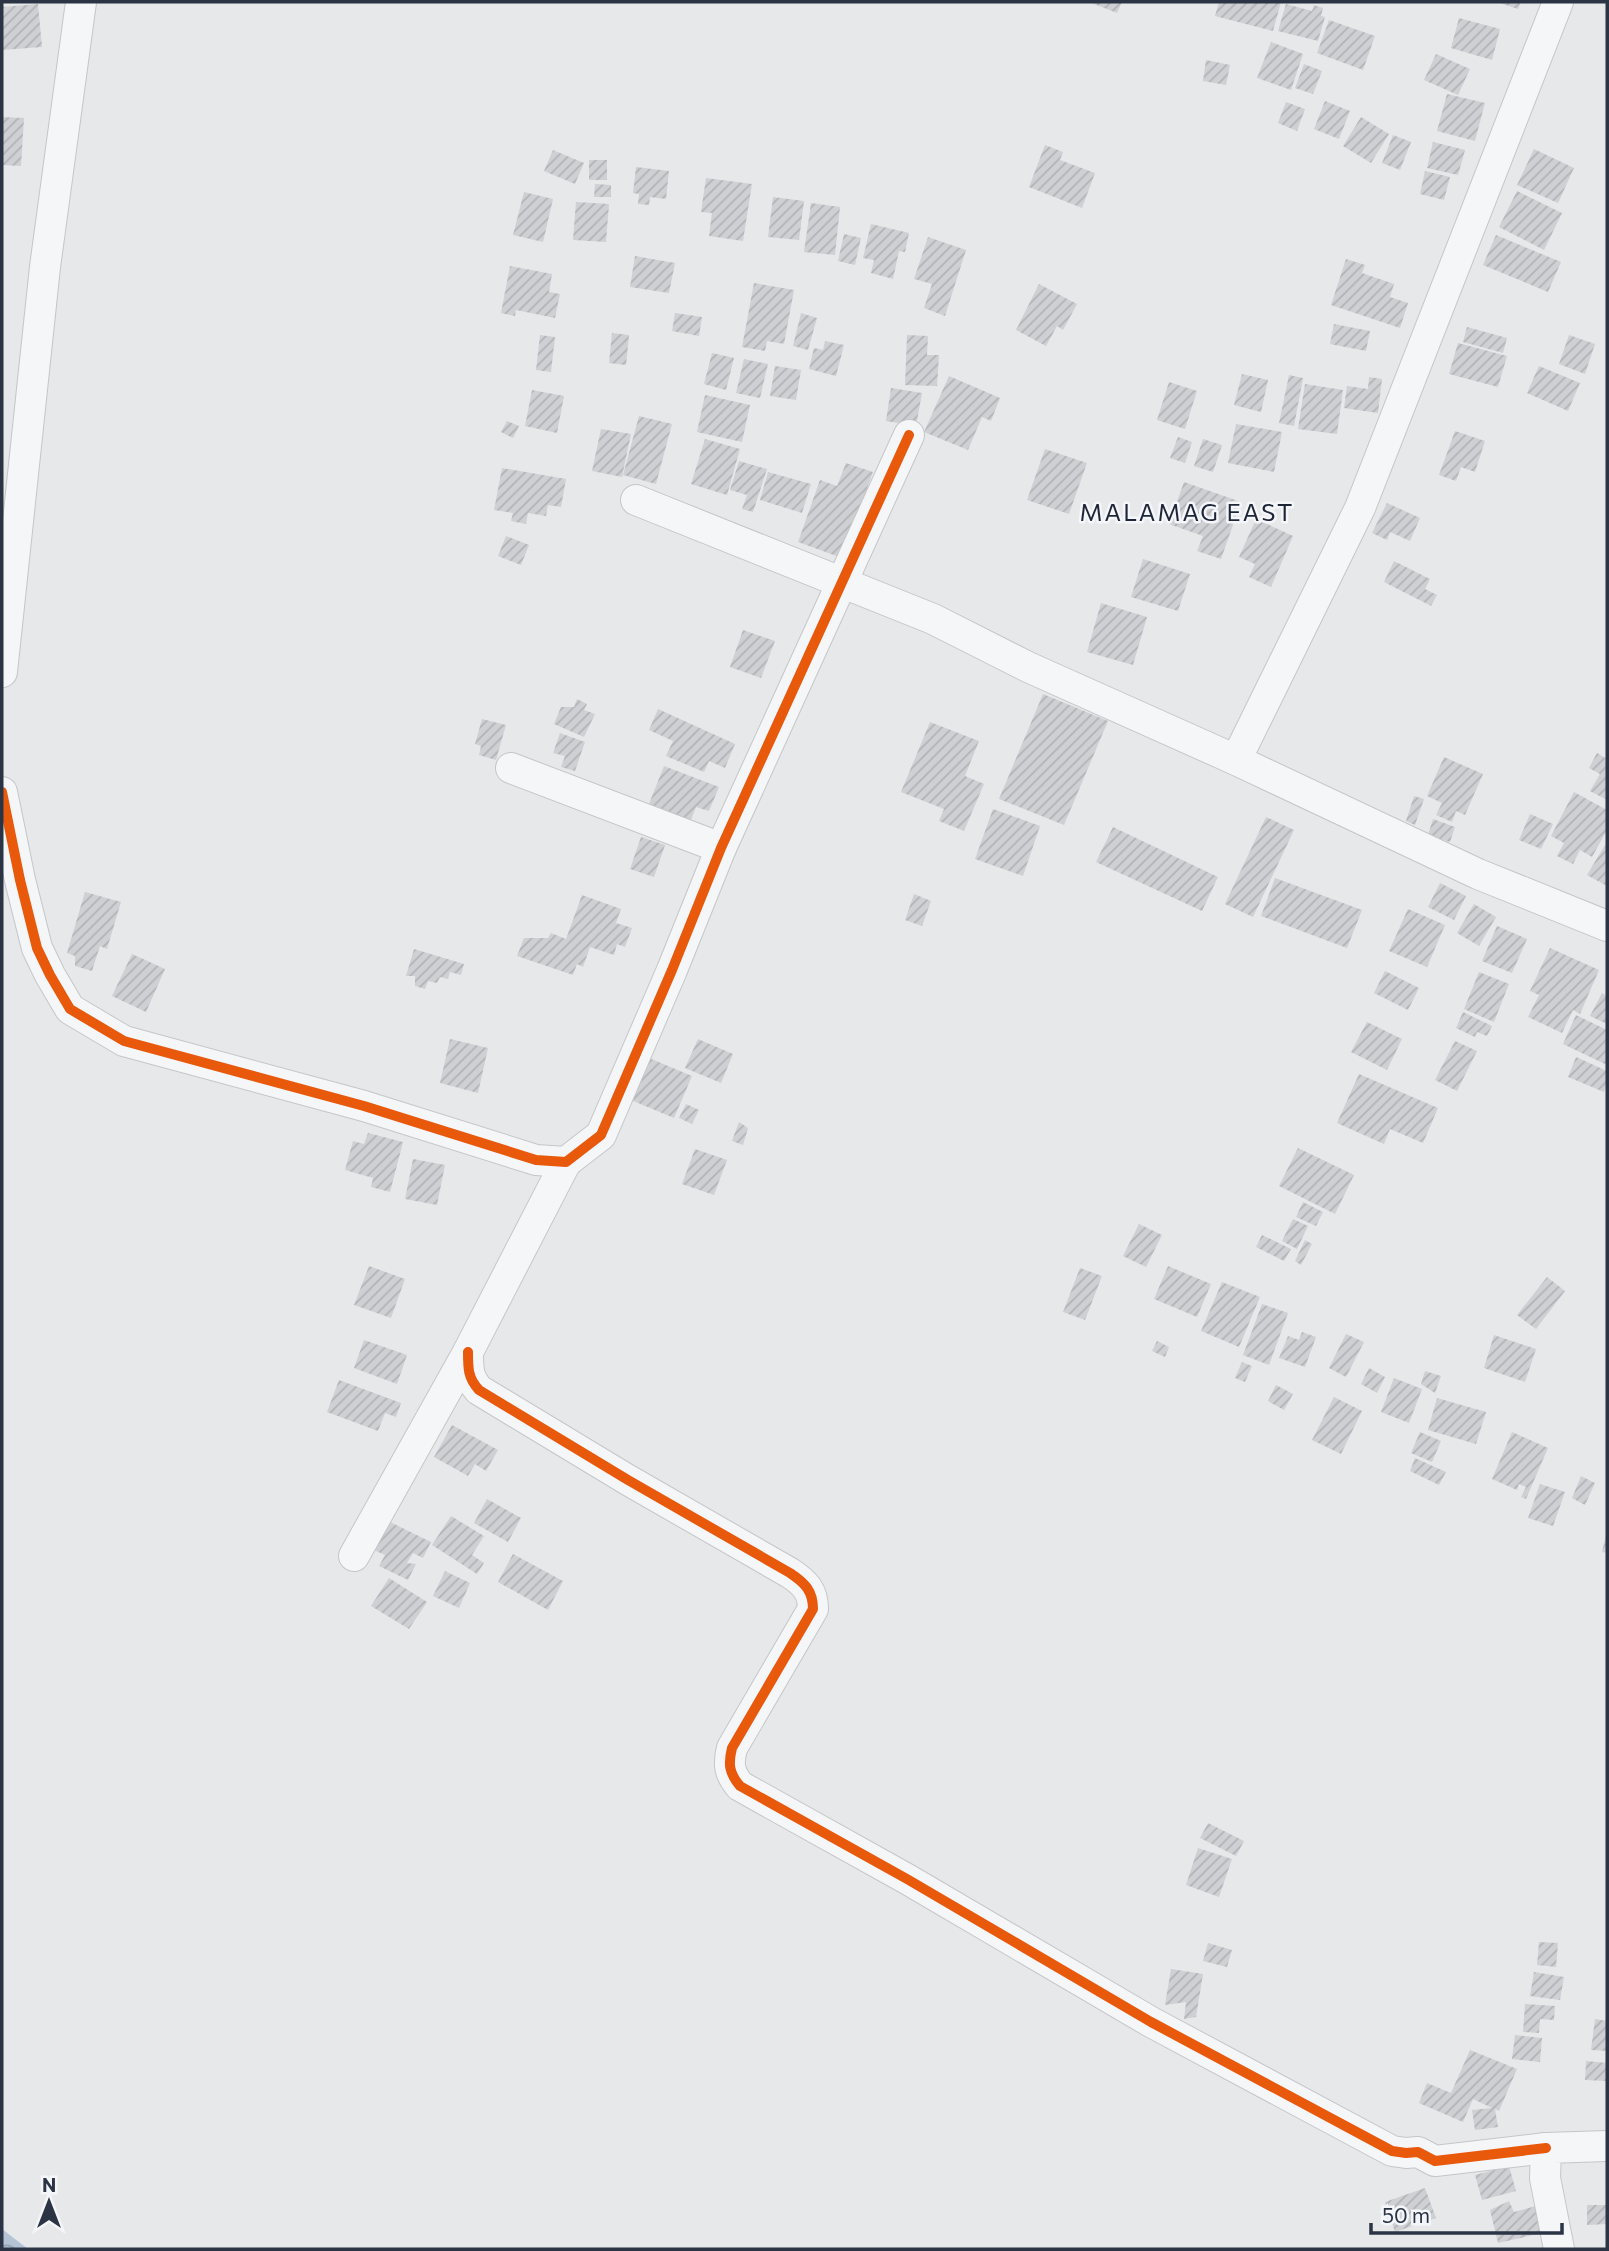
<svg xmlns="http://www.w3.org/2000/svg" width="1609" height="2251" font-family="Commissioner,sans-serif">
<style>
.water{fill:url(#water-waves)}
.building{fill:url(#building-hatch)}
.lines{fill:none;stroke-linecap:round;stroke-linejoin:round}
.minor-casing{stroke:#c4c6c8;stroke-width:32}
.minor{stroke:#f5f6f7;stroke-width:30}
.cycleway-casing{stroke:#f4f6f9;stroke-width:15}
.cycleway{stroke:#e8590c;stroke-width:10}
.labels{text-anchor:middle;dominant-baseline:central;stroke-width:5;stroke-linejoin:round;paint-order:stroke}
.quarter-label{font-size:24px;letter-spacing:2px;fill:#1d2536;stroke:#f4f6f9}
</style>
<defs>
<pattern id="water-waves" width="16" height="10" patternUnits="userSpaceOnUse" patternTransform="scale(1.75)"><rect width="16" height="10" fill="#b4c4d5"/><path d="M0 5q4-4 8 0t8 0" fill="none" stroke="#93a0af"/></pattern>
<pattern id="building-hatch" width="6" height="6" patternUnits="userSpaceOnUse" patternTransform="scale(1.75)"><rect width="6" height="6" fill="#ced0d3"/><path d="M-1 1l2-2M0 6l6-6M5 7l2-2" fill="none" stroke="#b1b3b6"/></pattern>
</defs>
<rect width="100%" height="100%" fill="#e6e8ea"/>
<!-- water -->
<polygon class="water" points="2,2229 28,2249 2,2249"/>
<!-- building -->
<g class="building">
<polygon points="1089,2 1122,2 1117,13"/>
<polygon points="1219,2 1281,2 1273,31 1215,16"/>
<polygon points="1497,2 1521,2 1518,9"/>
<polygon points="38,4 42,47 2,50 2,7"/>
<polygon points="1286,4 1312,11 1314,5 1323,8 1321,16 1325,17 1318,41 1278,31"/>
<polygon points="1459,18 1500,29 1492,60 1451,48"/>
<polygon points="1329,20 1375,36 1363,70 1317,53"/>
<polygon points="1271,42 1303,54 1291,90 1257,78"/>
<polygon points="1436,54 1470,69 1458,95 1424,80"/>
<polygon points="1206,60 1230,65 1226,85 1203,81"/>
<polygon points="1304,64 1322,71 1313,94 1295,88"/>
<polygon points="1447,94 1485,103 1475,141 1437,131"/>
<polygon points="1325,101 1350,111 1339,139 1314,129"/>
<polygon points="1286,102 1305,109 1297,131 1278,123"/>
<polygon points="2,117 24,118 21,166 2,165"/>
<polygon points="1361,117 1389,134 1371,163 1343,146"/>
<polygon points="1393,135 1411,142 1400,170 1382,163"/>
<polygon points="1433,142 1465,150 1458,175 1427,168"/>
<polygon points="1045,145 1063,152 1060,160 1095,173 1082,208 1029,187"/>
<polygon points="1534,149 1574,168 1558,203 1517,185"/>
<polygon points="553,150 584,163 575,184 544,171"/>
<rect x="589" y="160" width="18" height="20"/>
<polygon points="636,167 669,171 666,199 650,197 649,205 638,204 639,194 633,193"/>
<polygon points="1425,171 1450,177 1444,200 1420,194"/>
<polygon points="706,178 752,184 743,241 709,236 712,213 701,212"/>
<polygon points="595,184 611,185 611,197 594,197"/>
<polygon points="1517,191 1562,213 1544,250 1499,227"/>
<polygon points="524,192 553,199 543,242 513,235"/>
<polygon points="773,197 804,201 799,240 768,237"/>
<polygon points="576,202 609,204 606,242 573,240"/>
<polygon points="811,203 840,207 835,255 804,252"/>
<polygon points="871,224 909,233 905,252 899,251 893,279 871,273 874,260 863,258"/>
<polygon points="844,234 861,238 855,265 838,261"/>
<polygon points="1496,235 1561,262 1548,292 1483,265"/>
<polygon points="928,237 966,250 945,316 924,308 932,284 914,279"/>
<polygon points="635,256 675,263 669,293 630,287"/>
<polygon points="1346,259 1365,265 1362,273 1394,284 1390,297 1408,303 1400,328 1331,305"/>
<polygon points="510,266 552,274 549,292 560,294 555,318 516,310 515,316 501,313"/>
<polygon points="754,283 794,290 784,344 767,341 765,351 742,347"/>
<polygon points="1039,284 1077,304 1063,330 1057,326 1046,346 1016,330"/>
<polygon points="675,313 702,317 699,336 672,331"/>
<polygon points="801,313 817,318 808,350 793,346"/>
<polygon points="1334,324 1370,331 1366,351 1330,344"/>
<polygon points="1467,327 1507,338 1503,353 1463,342"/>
<polygon points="612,333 629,335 626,365 609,363"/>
<polygon points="540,335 555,337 551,372 536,370"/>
<polygon points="907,335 928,336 927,355 939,355 937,386 905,385"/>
<polygon points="1569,335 1595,344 1585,374 1559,364"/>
<polygon points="825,341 844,345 836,376 809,369 814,348 823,350"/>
<polygon points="1458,343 1507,356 1498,387 1449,374"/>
<polygon points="712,353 734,358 726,390 704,384"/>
<polygon points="744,359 768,364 760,398 736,393"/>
<polygon points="775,366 801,370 796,400 770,396"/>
<polygon points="1539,366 1580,383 1568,411 1527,393"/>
<polygon points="1242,374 1268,380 1261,412 1234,405"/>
<polygon points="1289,375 1303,378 1294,426 1279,423"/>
<polygon points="949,376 1000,398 991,421 982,417 968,450 924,432"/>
<polygon points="1369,377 1382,379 1378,413 1344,408 1347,386 1368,389"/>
<polygon points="1169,382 1197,391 1185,429 1157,420"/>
<polygon points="1305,384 1343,390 1337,434 1298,429"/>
<polygon points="891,388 922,393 916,426 886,421"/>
<polygon points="532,390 564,396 557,433 525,426"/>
<polygon points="705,395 750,405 742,442 697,432"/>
<polygon points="639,416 672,424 656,484 623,475"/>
<polygon points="507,421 519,426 513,438 501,432"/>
<polygon points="1236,424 1282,432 1274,472 1228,463"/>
<polygon points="601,429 631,434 622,477 592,471"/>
<polygon points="1455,431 1485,441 1475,472 1461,467 1456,481 1439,475"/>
<polygon points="1178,437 1192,442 1185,463 1170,458"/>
<polygon points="705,439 740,449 727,495 691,484"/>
<polygon points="1203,439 1222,445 1213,472 1194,466"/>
<polygon points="1045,449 1087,463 1069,514 1027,500"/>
<polygon points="739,461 767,469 753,512 742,509 747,495 730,490"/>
<polygon points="846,463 873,472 842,558 798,542 820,480 837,486"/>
<polygon points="502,468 566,479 561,507 548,505 546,516 528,513 526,524 511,521 513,513 494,510"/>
<polygon points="768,472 811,484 802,513 760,500"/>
<polygon points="1184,482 1241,502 1221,559 1197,551 1203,536 1169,524"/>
<polygon points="1387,503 1420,518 1410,541 1390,532 1387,540 1372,533"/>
<polygon points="1256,519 1293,536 1271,587 1249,577 1255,564 1239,557"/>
<polygon points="506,536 529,545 521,565 498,556"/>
<polygon points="1143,559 1190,574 1178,611 1131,597"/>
<polygon points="1394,561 1430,579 1425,589 1437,595 1431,606 1384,582"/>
<polygon points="1101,603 1147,617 1133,665 1087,652"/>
<polygon points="743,630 775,641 761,678 730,667"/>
<polygon points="1043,694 1108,721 1064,825 999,799"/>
<polygon points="577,699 587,704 584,710 595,714 584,737 554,724 561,707 574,707"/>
<polygon points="658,709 735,744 725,768 709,761 704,772 666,756 673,741 649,730"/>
<polygon points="482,719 506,725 496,760 479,755 481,746 475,744"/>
<polygon points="930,722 979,741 965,776 984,784 964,831 939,821 944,809 901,792"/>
<polygon points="560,733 585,742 575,771 561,767 565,756 553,753"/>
<polygon points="1597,753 1607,759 1607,800 1590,791 1600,774 1589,768"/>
<polygon points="1444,757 1483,774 1465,815 1456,811 1452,822 1436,815 1442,803 1427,796"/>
<polygon points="664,766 719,787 709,811 696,807 689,825 647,809"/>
<polygon points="1574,792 1607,810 1607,830 1592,857 1580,850 1573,864 1557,856 1564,843 1551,836"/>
<polygon points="1414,796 1424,799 1415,825 1406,821"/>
<polygon points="993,809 1040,826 1023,876 975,859"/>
<polygon points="1530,814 1553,824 1541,849 1519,840"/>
<polygon points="1266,817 1294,830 1253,917 1225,904"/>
<polygon points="1433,819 1455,827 1450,842 1428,835"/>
<polygon points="1113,827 1218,877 1202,911 1096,862"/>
<polygon points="641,837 665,845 654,877 630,869"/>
<polygon points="1605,845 1607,846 1607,886 1587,875"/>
<polygon points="1275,878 1362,910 1347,948 1261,916"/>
<polygon points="1440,883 1466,896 1454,920 1428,907"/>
<polygon points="85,892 121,902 107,949 100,946 92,971 75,966 75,956 67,953"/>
<polygon points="914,894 931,901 922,926 905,920"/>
<polygon points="582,895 621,909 616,923 632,928 625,947 617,944 614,955 590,947 583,967 577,964 573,975 517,956 524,938 548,938 551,933 566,939"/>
<polygon points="1474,904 1496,917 1479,946 1457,933"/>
<polygon points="1408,909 1445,925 1427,967 1389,951"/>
<polygon points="1497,926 1527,939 1512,973 1482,961"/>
<polygon points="1550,948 1599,970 1580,1014 1573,1010 1562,1033 1528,1017 1539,995 1530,991"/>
<polygon points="414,949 464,964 461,975 450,972 448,979 440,977 437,983 428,981 425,989 415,986 415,976 406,976"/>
<polygon points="132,954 165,969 146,1012 112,996"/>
<polygon points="1385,971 1419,988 1408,1010 1374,993"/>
<polygon points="1479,972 1509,984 1494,1022 1464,1009"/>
<polygon points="1602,993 1607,996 1607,1024 1590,1016"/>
<polygon points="1463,1012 1492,1026 1487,1036 1477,1032 1475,1037 1456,1028"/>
<polygon points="1576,1015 1607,1030 1607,1065 1563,1044"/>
<polygon points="1367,1022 1402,1039 1387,1070 1351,1052"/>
<polygon points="450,1039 488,1048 478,1093 440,1083"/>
<polygon points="698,1039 733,1054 721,1083 685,1068"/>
<polygon points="1455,1041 1477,1051 1457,1091 1435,1080"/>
<polygon points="1576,1057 1607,1071 1607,1084 1604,1092 1568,1077"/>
<polygon points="649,1058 692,1076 674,1118 631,1100"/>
<polygon points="1359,1074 1438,1108 1423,1143 1390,1129 1384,1144 1337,1123"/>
<polygon points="686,1104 699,1110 692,1124 679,1118"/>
<polygon points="739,1122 748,1128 743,1145 732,1141"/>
<polygon points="368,1133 403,1142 390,1192 371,1187 373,1178 345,1170 353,1141 364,1144"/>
<polygon points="1298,1148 1354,1175 1335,1214 1279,1186"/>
<polygon points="695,1149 727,1160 714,1195 682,1184"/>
<polygon points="413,1159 445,1165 437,1205 405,1199"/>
<polygon points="1303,1202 1323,1212 1316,1226 1296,1217"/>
<polygon points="1293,1219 1308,1226 1297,1249 1282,1241"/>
<polygon points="1139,1224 1162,1235 1146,1267 1123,1256"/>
<polygon points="1262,1235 1291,1249 1284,1261 1256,1247"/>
<polygon points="1305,1240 1312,1244 1301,1265 1295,1261"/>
<polygon points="369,1266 405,1279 391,1318 354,1305"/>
<polygon points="1168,1266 1211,1284 1197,1317 1154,1299"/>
<polygon points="1080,1268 1102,1276 1085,1320 1063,1312"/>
<polygon points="1547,1277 1565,1291 1536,1329 1517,1315"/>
<polygon points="1222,1282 1260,1297 1239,1347 1201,1331"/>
<polygon points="1262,1304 1288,1313 1269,1365 1243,1355"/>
<polygon points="1302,1332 1316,1337 1305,1367 1279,1358 1288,1336 1299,1340"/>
<polygon points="1346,1334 1364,1342 1346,1377 1329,1368"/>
<polygon points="1494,1335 1536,1349 1525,1382 1484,1368"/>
<polygon points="364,1340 407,1355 397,1384 354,1368"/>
<polygon points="1157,1341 1169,1347 1165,1357 1152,1351"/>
<polygon points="1242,1362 1252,1366 1245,1382 1235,1378"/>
<polygon points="1369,1368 1385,1377 1377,1393 1361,1384"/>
<polygon points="1425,1371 1441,1376 1435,1393 1421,1384"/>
<polygon points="1394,1378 1422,1389 1409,1423 1381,1412"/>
<polygon points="339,1380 401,1403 396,1417 385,1413 378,1431 327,1412"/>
<polygon points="1276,1385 1293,1394 1284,1410 1268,1401"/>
<polygon points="1334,1397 1362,1411 1341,1454 1312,1440"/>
<polygon points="1437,1398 1486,1412 1476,1444 1428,1430"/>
<polygon points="452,1425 498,1450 486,1471 475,1464 468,1476 434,1457"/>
<polygon points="1420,1432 1441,1441 1432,1462 1411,1453"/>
<polygon points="1512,1432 1548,1448 1526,1499 1521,1497 1526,1487 1519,1484 1517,1490 1492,1479"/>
<polygon points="1415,1458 1446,1472 1439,1485 1410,1471"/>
<polygon points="1581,1476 1595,1483 1585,1505 1572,1498"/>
<polygon points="1540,1484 1565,1492 1553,1526 1528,1518"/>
<polygon points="487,1499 521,1518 508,1542 474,1523"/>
<polygon points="451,1516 484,1536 472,1555 484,1563 477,1574 432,1545"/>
<polygon points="388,1521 431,1542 423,1558 413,1553 407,1563 416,1564 408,1580 379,1566 385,1555 374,1550"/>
<polygon points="1606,1535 1607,1535 1607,1553 1602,1552"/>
<polygon points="513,1554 563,1581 548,1610 498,1582"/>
<polygon points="445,1571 470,1583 459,1608 433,1596"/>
<polygon points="389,1578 427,1602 409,1629 371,1606"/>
<polygon points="1208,1823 1244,1841 1236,1856 1200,1838"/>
<polygon points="1198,1848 1232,1859 1219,1897 1186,1885"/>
<polygon points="1539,1942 1558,1943 1556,1967 1537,1965"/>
<polygon points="1208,1943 1232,1950 1227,1967 1203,1961"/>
<polygon points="1171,1969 1203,1974 1196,2017 1184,2019 1186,2002 1165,2005"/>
<polygon points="1534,1972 1564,1977 1560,2000 1530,1996"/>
<polygon points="1525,2004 1555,2006 1554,2020 1540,2019 1539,2033 1523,2032"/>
<polygon points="1595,2019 1607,2021 1607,2051 1591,2050"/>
<polygon points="1515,2035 1542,2038 1540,2062 1512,2059"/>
<polygon points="1470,2050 1517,2069 1499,2111 1495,2109 1498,2127 1475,2130 1472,2110 1492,2108 1473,2099 1463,2122 1419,2103 1427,2083 1451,2093"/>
<polygon points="1586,2061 1607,2063 1607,2081 1585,2080"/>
<polygon points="1509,2166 1516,2191 1482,2200 1475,2175"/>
<polygon points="1425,2188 1436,2218 1395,2232 1385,2202"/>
<polygon points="1509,2201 1514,2212 1536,2206 1542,2233 1498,2243 1490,2210"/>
<polygon points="1587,2205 1607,2205 1607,2224 1587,2225"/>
</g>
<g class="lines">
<defs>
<g id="minor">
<polyline points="636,500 933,619 1028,667 1236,760 1478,874 1607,926"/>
<polyline points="2,672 45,267 81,2"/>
<polyline points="1236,760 1360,508 1558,2"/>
<polyline points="511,768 721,848"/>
<polyline points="2,792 20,880 37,948 50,975 70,1009 124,1041 364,1106 536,1160 566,1162 601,1135 672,970 721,848 909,435"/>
<path d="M 468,1352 C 468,1369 468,1378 479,1390 L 628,1480 L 790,1573 C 805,1583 813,1591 813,1609 L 732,1748 C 728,1764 729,1773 740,1786 L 907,1879 L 1151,2022 L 1392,2151 L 1406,2153 L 1418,2152 L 1435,2161 L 1546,2148"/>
<polyline points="354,1556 468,1352 566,1162"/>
<polyline points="1559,2249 1545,2178 1546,2148 1607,2146"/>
</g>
</defs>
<!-- minor casing -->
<use href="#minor" class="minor-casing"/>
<!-- minor -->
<use href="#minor" class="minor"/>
<defs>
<g id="cycleway">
<polyline points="2,792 20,880 37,948 50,975 70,1009 124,1041 364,1106 536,1160 566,1162 601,1135 672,970 721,848 909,435"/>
<path d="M 468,1352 C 468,1369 468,1378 479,1390 L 628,1480 L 790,1573 C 805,1583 813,1591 813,1609 L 732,1748 C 728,1764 729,1773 740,1786 L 907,1879 L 1151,2022 L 1392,2151 L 1406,2153 L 1418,2152 L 1435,2161 L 1546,2148"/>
</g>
</defs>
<!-- cycleway casing -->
<use href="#cycleway" class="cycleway-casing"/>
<!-- cycleway -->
<use href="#cycleway" class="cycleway"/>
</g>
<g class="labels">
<!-- quarter labels -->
<g class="quarter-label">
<text x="1187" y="511">MALAMAG EAST</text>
</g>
</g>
<!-- border -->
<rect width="1609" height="2251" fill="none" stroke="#2b3445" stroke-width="7"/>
<!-- north arrow -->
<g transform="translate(49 2202)" stroke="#f4f6f9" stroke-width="5" paint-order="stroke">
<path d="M0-5L12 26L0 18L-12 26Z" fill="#2b3445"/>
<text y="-10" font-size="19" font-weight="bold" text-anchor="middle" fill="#2b3445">N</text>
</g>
<!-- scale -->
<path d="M1371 2223v10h191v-10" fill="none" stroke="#2b3445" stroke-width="3.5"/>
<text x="1382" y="2223" font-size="21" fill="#2b3445" stroke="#f4f6f9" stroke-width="5" paint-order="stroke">50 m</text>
</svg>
